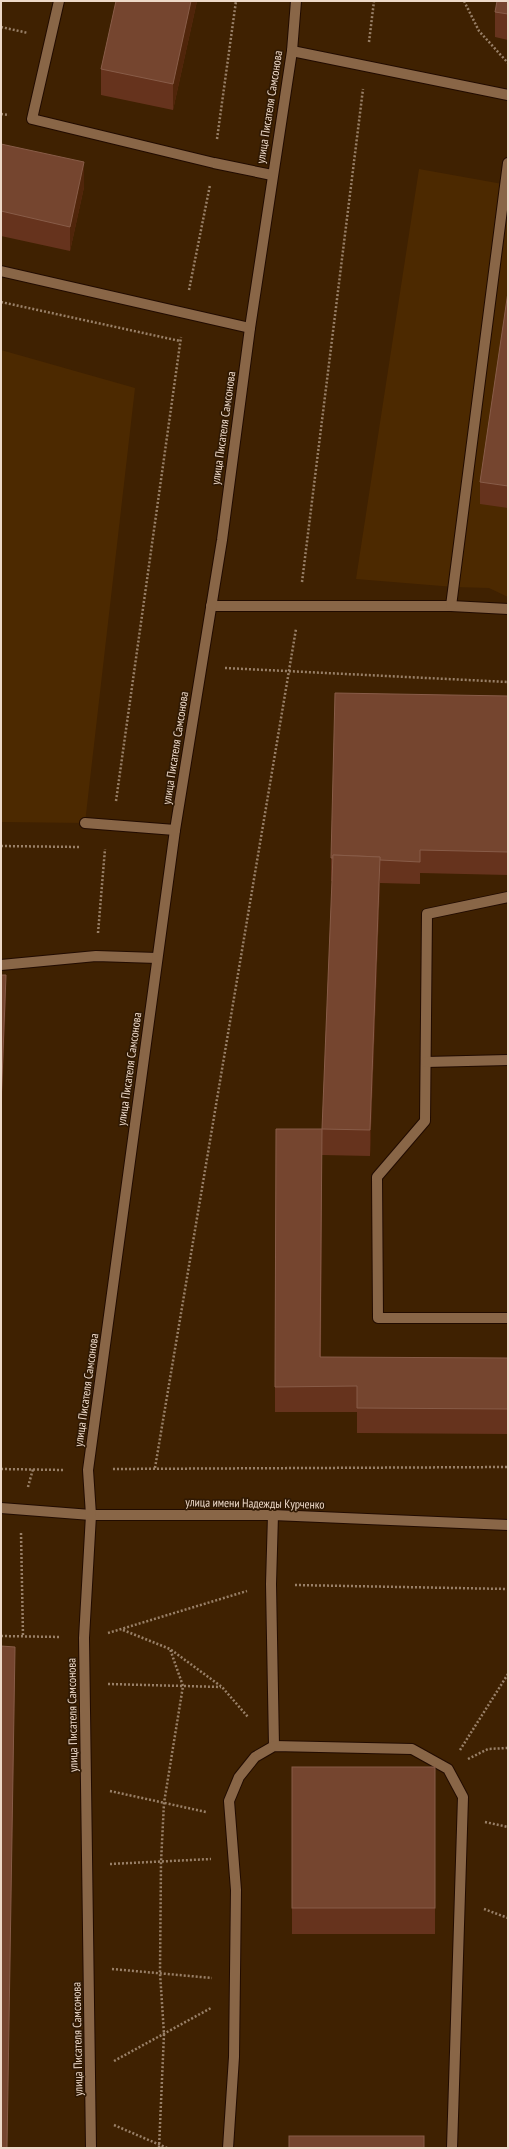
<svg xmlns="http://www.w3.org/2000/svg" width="509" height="2149" font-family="'PT Sans Narrow',sans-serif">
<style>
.built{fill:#4c2900}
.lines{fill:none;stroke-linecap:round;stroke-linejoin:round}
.service-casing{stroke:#210b00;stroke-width:12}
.minor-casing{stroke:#210b00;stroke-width:12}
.path{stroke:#998068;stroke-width:2.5;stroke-dasharray:2 2;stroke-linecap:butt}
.service{stroke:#896647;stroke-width:10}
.minor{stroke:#896647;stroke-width:10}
.wall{fill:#66331d}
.shaded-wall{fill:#50250a}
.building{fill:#75452f;stroke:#885c48}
.labels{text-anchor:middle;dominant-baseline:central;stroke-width:3.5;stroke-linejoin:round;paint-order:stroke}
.street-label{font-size:12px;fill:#edd9c9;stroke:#301903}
</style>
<rect width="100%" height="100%" fill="#3f2101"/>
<!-- built -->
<g class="built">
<polygon points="419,169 508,185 508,597 489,588 454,587 356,579"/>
<polygon points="1,350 135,388 85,823 1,822"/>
</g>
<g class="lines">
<defs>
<g id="service">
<polyline points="59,1 32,119 214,163 272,175"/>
<polyline points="292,51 508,95"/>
<polyline points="1,271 250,328"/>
<polyline points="211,606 451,606 508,609"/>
<polyline points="451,606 508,163"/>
<polyline points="85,823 175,830"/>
<polyline points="508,897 427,914 425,1121 377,1177 378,1318 508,1318"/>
<polyline points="1,965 96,956 157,958"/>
<polyline points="426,1062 508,1060"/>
<polyline points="273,1515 271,1584 274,1746"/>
<polyline points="228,2148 234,2057 236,1890 229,1801 239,1777 255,1757 274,1746 412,1749 448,1769 463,1797 452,2148"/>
</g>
<g id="minor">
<polyline points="1,1508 91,1515 273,1515 508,1525"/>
<polyline points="91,2148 84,1638 91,1515 88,1470 175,830 222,540 250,328 292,51 296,1"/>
</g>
</defs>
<!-- service casing -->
<use href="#service" class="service-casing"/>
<!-- minor casing -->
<use href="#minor" class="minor-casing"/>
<!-- path -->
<g class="path">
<polyline points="464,1 479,31 508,63"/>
<polyline points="1,27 28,33"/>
<polyline points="369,42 374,1"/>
<polyline points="1,114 9,115"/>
<polyline points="217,139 236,1"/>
<polyline points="189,290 210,185"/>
<polyline points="1,302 180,341"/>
<polyline points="302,582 363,89"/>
<polyline points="225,668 508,682"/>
<polyline points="116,801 181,337"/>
<polyline points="1,846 79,847"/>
<polyline points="98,933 105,849"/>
<polyline points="155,1468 296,629"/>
<polyline points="1,1469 64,1470"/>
<polyline points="113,1469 508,1467"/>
<polyline points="28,1487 33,1469"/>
<polyline points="21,1533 23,1636"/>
<polyline points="295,1585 508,1589"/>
<polyline points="123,1630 170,1649 222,1687 248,1717"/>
<polyline points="108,1633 247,1591"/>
<polyline points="1,1636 61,1637"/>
<polyline points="108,1684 221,1687"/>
<polyline points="460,1750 508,1674"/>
<polyline points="468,1759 488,1749 508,1748"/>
<polyline points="110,1791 206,1812"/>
<polyline points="485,1822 508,1827"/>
<polyline points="110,1864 211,1859"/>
<polyline points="484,1909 508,1918"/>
<polyline points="112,1969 212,1978"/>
<polyline points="114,2061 211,2008"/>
<polyline points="114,2125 167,2148"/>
<polyline points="159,2148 164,2034 160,1973 161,1862 164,1803 183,1686 170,1649"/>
</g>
<!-- service -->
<use href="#service" class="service"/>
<!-- minor -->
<use href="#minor" class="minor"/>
</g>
<!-- wall -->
<g class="wall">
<polygon points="116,1 197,1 173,110 101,95 101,69"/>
<polygon points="508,1 508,40 495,37 495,12"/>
<polygon points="1,144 84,187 70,251 1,236"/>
<polygon points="508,292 508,508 480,504 480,482"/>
<polygon points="508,696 508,875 420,873 420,884 380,883 370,1156 322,1155 321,1357 508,1358 508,1434 357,1433 357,1412 275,1412 275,1387 322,1129 332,881 331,881 331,858"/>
<rect x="292" y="1767" width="143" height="167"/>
</g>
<!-- shaded-wall -->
<g class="shaded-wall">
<polygon points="191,1 197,1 173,110 173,84"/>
<polygon points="84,162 84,187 70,251 70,227"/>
<polygon points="380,857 380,883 370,1156 370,1130"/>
<polygon points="6,975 6,1001 1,1130 1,1105"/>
<polygon points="15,1647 15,1669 7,2148"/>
</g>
<!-- building -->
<g class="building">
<polygon points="116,1 191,1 173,84 101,69"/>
<polygon points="497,1 508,1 508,14 495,12"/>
<polygon points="1,144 84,162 70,227 1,211"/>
<polygon points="508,292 508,486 480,482"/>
<polygon points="335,693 508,696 508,852 420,850 420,862 380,860 380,857 333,855 333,858 331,858"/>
<polygon points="333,855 380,857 370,1130 322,1129"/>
<polygon points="1,975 6,975 1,1105"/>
<polygon points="276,1129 322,1129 320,1357 508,1358 508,1409 357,1408 357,1386 275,1387"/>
<polygon points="1,1646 15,1647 7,2148 1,2148"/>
<rect x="292" y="1767" width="143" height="141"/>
<rect x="289" y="2136" width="135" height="12"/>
</g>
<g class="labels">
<!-- street labels -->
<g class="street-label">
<text transform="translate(269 107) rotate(-81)">улица Писателя Самсонова</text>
<text transform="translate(223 428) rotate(-82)">улица Писателя Самсонова</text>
<text transform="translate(175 748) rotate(-81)">улица Писателя Самсонова</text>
<text transform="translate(129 1069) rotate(-82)">улица Писателя Самсонова</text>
<text transform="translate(86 1390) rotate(-82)">улица Писателя Самсонова</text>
<text transform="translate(255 1503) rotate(1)">улица имени Надежды Курченко</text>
<text transform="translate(72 1715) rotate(-91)">улица Писателя Самсонова</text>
<text transform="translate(77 2039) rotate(-91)">улица Писателя Самсонова</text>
</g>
</g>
<!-- border -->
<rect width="509" height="2149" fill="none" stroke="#edd9c9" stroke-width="4"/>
</svg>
